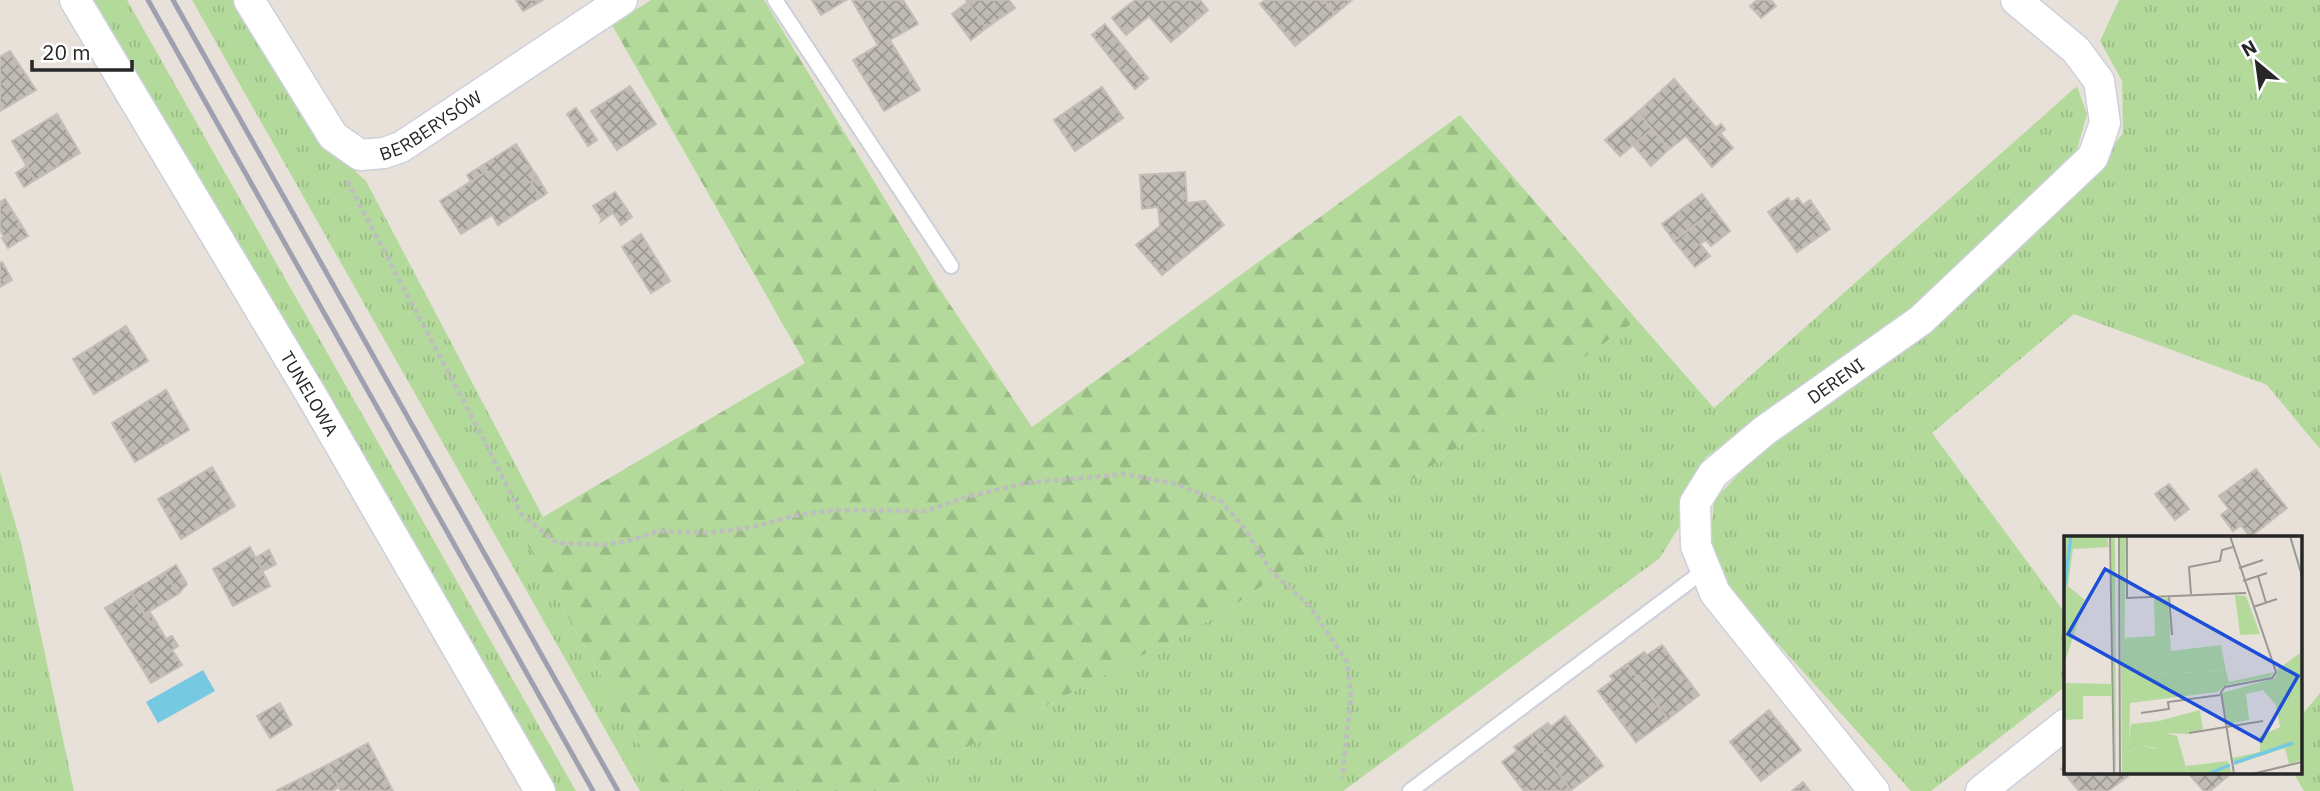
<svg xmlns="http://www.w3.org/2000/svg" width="2320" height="791" font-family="'IBM Plex Sans',sans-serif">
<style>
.grass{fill:url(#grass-tufts)}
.forest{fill:url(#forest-firs)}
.water{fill:#76c9e0}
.building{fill:url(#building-cross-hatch);stroke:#c3bdb4;stroke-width:2}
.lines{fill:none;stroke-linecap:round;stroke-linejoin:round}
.lane-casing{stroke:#ccd0db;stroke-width:18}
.street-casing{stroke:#ccd0db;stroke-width:33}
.path{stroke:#bebebe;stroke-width:4.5;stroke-dasharray:5 3.5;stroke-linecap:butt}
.lane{stroke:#fff;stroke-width:14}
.street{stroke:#fff;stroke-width:30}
.rail{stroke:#9da1af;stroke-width:5}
.labels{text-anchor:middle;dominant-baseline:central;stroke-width:5;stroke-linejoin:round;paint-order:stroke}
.street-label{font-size:18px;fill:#272727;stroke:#fff}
.inset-river{fill:none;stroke:#76c9e0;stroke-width:3.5}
.inset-road{fill:none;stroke:#9b9792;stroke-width:2}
.view{fill:#1d4ed8;fill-opacity:0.15;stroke:#1d4ed8;stroke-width:3.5}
.inset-edge{fill:none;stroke:#272727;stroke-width:3.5}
</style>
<defs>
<pattern id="grass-tufts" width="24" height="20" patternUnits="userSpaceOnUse" patternTransform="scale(1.75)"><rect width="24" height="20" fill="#b3da9b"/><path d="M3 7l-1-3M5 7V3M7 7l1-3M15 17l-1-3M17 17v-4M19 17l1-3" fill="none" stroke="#9abb86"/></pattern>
<pattern id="forest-firs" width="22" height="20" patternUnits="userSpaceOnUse" patternTransform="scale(1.75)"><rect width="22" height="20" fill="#b3da9b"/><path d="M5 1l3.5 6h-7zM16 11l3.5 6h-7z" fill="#9abb86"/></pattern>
<pattern id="building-cross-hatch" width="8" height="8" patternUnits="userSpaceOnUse" patternTransform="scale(1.75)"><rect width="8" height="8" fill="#c0bbb6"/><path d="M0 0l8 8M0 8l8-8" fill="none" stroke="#9c9894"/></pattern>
</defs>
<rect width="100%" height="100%" fill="#e8e1da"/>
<!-- grass -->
<g class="grass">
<polygon points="91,0 127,0 576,791 553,791"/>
<polygon points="192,0 235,0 323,142 366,181 543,517 526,543 666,791 640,791"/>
<polygon points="2119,0 2320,0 2320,449 2267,385 2074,314 1932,433 2066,614 2066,686 1931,791 1911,791 1730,591 1710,546 1714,500 1778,433 2087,179 2123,133 2122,81 2100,41"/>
<polygon points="2077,86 2087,114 2075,157 1930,296 1705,458 1679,527 1660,558 1343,791 883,791 1225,612 1637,320 1714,408"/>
<polygon points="0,472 22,546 74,791 0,791"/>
<polygon points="2320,693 2320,791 2304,791 2293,772 2301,772 2301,716"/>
</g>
<!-- forest -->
<polygon class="forest" points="651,0 764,0 937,285 1032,427 1460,115 1637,320 1225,612 883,791 666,791 526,543 543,517 805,363 612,25"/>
<!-- water -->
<polygon class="water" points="203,670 215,691 158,723 146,702"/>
<!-- building -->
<g class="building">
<polygon points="516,0 543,0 523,11"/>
<polygon points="812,0 846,0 821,15"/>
<polygon points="852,0 903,0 918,24 890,40 920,90 884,111 853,60 878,45"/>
<polygon points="966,0 1009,0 1015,8 986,28"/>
<polygon points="1135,0 1200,0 1208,10 1171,42 1149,16 1126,35 1112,18"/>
<polygon points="1265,0 1324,0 1335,14 1295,46 1260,4"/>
<polygon points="1324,0 1352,0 1335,14"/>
<polygon points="1757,0 1771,0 1776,6 1761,18 1750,6"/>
<polygon points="968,2 986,28 971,40 952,14"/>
<polygon points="1105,24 1148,78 1135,89 1092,35"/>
<polygon points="10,51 36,90 0,111 0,57"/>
<polygon points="1674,79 1716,128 1721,124 1725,129 1699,151 1686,136 1669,149 1638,112"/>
<polygon points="630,86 656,124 617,150 591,111"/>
<polygon points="1102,87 1123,118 1075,151 1054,120"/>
<polygon points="576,108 597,140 588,146 567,114"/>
<polygon points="1638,112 1652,129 1620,156 1605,140"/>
<polygon points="57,114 80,153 35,180 12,141"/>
<polygon points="1652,129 1669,149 1651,166 1633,145"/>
<polygon points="1720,133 1733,148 1712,167 1699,151"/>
<polygon points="516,144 538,178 531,182 541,197 498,225 492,215 461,234 440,201 487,171 483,165"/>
<polygon points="483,165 487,171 471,182 467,175"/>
<polygon points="27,166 35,180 24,187 16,173"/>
<polygon points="1185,172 1187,203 1205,201 1224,225 1162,275 1136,245 1160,226 1158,207 1142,209 1140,175"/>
<polygon points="538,178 547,193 541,197 531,182"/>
<polygon points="615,192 632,217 621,225 613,213 601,221 602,219 593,206"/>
<polygon points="1702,194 1714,210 1674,241 1662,224"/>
<polygon points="1788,198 1791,202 1798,198 1803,205 1810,200 1830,229 1797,252 1768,212"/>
<polygon points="5,199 22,226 4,237 0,230 0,202"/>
<polygon points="1714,210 1730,231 1711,246 1706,240 1700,244 1710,256 1695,267 1674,241"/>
<polygon points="22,226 28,236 8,248 2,238"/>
<polygon points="641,234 670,281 651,293 622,247"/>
<polygon points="2,262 12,280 0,287 0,263"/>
<polygon points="126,326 148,361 94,394 73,359"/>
<polygon points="166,390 189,430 135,462 112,423"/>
<polygon points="212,467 235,506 181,539 158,499"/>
<polygon points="2256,469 2287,508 2250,537 2219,496"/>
<polygon points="2169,484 2189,509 2175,520 2155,494"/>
<polygon points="2229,509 2241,525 2233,531 2221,515"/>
<polygon points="250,547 270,586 233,606 213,569"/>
<polygon points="269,550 276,564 263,571 255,558"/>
<polygon points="176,565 187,584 178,594 165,572"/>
<polygon points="165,572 178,594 145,614 131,592"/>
<polygon points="131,592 151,625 156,622 166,639 172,636 178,646 172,650 182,665 151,683 105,608"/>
<polygon points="149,611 156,622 151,625 145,614"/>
<polygon points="1662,645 1699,695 1668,719 1627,664 1644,652 1647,655"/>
<polygon points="1627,664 1668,719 1636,742 1598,691 1613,680 1610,676"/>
<polygon points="280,703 292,725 270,738 257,716"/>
<polygon points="1769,710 1801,750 1761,781 1730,742"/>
<polygon points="1565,716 1603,766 1571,790 1531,735 1548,723 1551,727"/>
<polygon points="1531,735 1571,790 1570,791 1524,791 1502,762 1517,751 1514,747"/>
<polygon points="368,743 393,791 341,791 327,765"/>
<polygon points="327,765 339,787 333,791 276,791"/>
<polygon points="2066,765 2066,772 2125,772 2128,776 2108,791 2079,791 2061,769"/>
<polygon points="2187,772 2227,772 2229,775 2210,791 2204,791"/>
<polygon points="1803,782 1810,791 1792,791"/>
</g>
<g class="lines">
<defs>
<g id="lane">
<polyline points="775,0 951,266"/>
<polyline points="1410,791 1706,569"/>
</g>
<g id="street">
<path id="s1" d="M 75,0 L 313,398 L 540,791"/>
<path id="s2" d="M 249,0 L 333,136 L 360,155 L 384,153 L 401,147 L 622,0"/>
<path id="s3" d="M 1874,791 L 1715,593 L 1696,546 L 1695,503 L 1713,474 L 1764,431 L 1921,320 L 2093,157 L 2105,123 L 2099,81 L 2076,50 L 2016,0"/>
<polyline points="1981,791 2066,724"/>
</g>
</defs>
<!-- lane casing -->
<use href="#lane" class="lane-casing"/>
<!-- street casing -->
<use href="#street" class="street-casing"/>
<!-- path -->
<polyline class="path" points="347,181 484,440 521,514 557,543 603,545 627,541 659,531 708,533 753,527 793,516 833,510 926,511 966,497 1026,483 1081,478 1124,474 1172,483 1221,501 1244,528 1272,572 1309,605 1347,662 1351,697 1342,778"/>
<!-- lane -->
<use href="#lane" class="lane"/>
<!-- street -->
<use href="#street" class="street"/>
<!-- rail -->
<g class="rail">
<polyline points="148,0 593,791"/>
<polyline points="173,0 618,791"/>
</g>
</g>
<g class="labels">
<!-- street labels -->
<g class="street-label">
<text stroke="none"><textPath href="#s2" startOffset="271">BERBERYSÓW</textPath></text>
<text stroke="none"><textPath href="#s3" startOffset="536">DERENI</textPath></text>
<text stroke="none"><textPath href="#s1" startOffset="458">TUNELOWA</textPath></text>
</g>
</g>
<!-- overview -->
<g transform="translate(2064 536)">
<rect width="238" height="238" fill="#e8e1da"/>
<path d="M 0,0 L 43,1 L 45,11 L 9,13 L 4,50 L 21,64 L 0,129 ZM 47,0 L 51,0 L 52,238 L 51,226 ZM 56,0 L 62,0 L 60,139 L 162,135 L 165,146 L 210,136 L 206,141 L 162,149 L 153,156 L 66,167 L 65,216 L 78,210 L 97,214 L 105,238 L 58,238 ZM 236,117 L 238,158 L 231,160 L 225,173 L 238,200 L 238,224 L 225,228 L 221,212 L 170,229 L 168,222 L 196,216 L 196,200 L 216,191 L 212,169 L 199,154 L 182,158 L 185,184 L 163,188 L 158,157 L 211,142 L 214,133 ZM 0,147 L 47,148 L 47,160 L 19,160 L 19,183 L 0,184 ZM 136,174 L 139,193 L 123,198 L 102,197 L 95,185 ZM 164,225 L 168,238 L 124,238 L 122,230 Z" fill="#b3da9b"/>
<path d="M 171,59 L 182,60 L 196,98 L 176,99 ZM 104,62 L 107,115 L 157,109 L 162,135 L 60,139 L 59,102 L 91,100 L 90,63 ZM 238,158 L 238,200 L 236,200 L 225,173 L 231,160 ZM 95,185 L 103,197 L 113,200 L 124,238 L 105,238 L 92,212 L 78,210 L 64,216 L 67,188 Z" fill="#b3da9b"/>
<path class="inset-river" d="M 0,53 L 7,0M 170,227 L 229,207M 144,238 L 166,229"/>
<path class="inset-road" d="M 46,0 L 50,238M 55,0 L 56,238M 63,0 L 63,62 L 182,57M 166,0 L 212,136 L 208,142 L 161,151 L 157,156 L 170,238M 226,0 L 238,40M 175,32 L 199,24M 194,40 L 202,67M 179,45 L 203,37M 127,58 L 125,31 L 156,25 L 158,14 L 169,11M 105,60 L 108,99M 189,71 L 213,63M 77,177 L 105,173 L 104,166 L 156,159M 125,197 L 199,185M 188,238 L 238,226"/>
<path class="view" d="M 41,33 L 234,140 L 197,205 L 4,98 Z"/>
<rect width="238" height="238" class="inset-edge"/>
</g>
<!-- north arrow -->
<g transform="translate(2257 63) rotate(331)" stroke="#ffffff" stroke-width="5" paint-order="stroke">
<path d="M0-5L12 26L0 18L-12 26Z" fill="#272727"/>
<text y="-10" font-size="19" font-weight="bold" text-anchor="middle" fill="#272727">N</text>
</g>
<!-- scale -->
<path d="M32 60v10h100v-10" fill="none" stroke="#272727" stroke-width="3.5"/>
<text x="42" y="60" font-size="21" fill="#272727" stroke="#ffffff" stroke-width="5" paint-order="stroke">20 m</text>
</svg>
